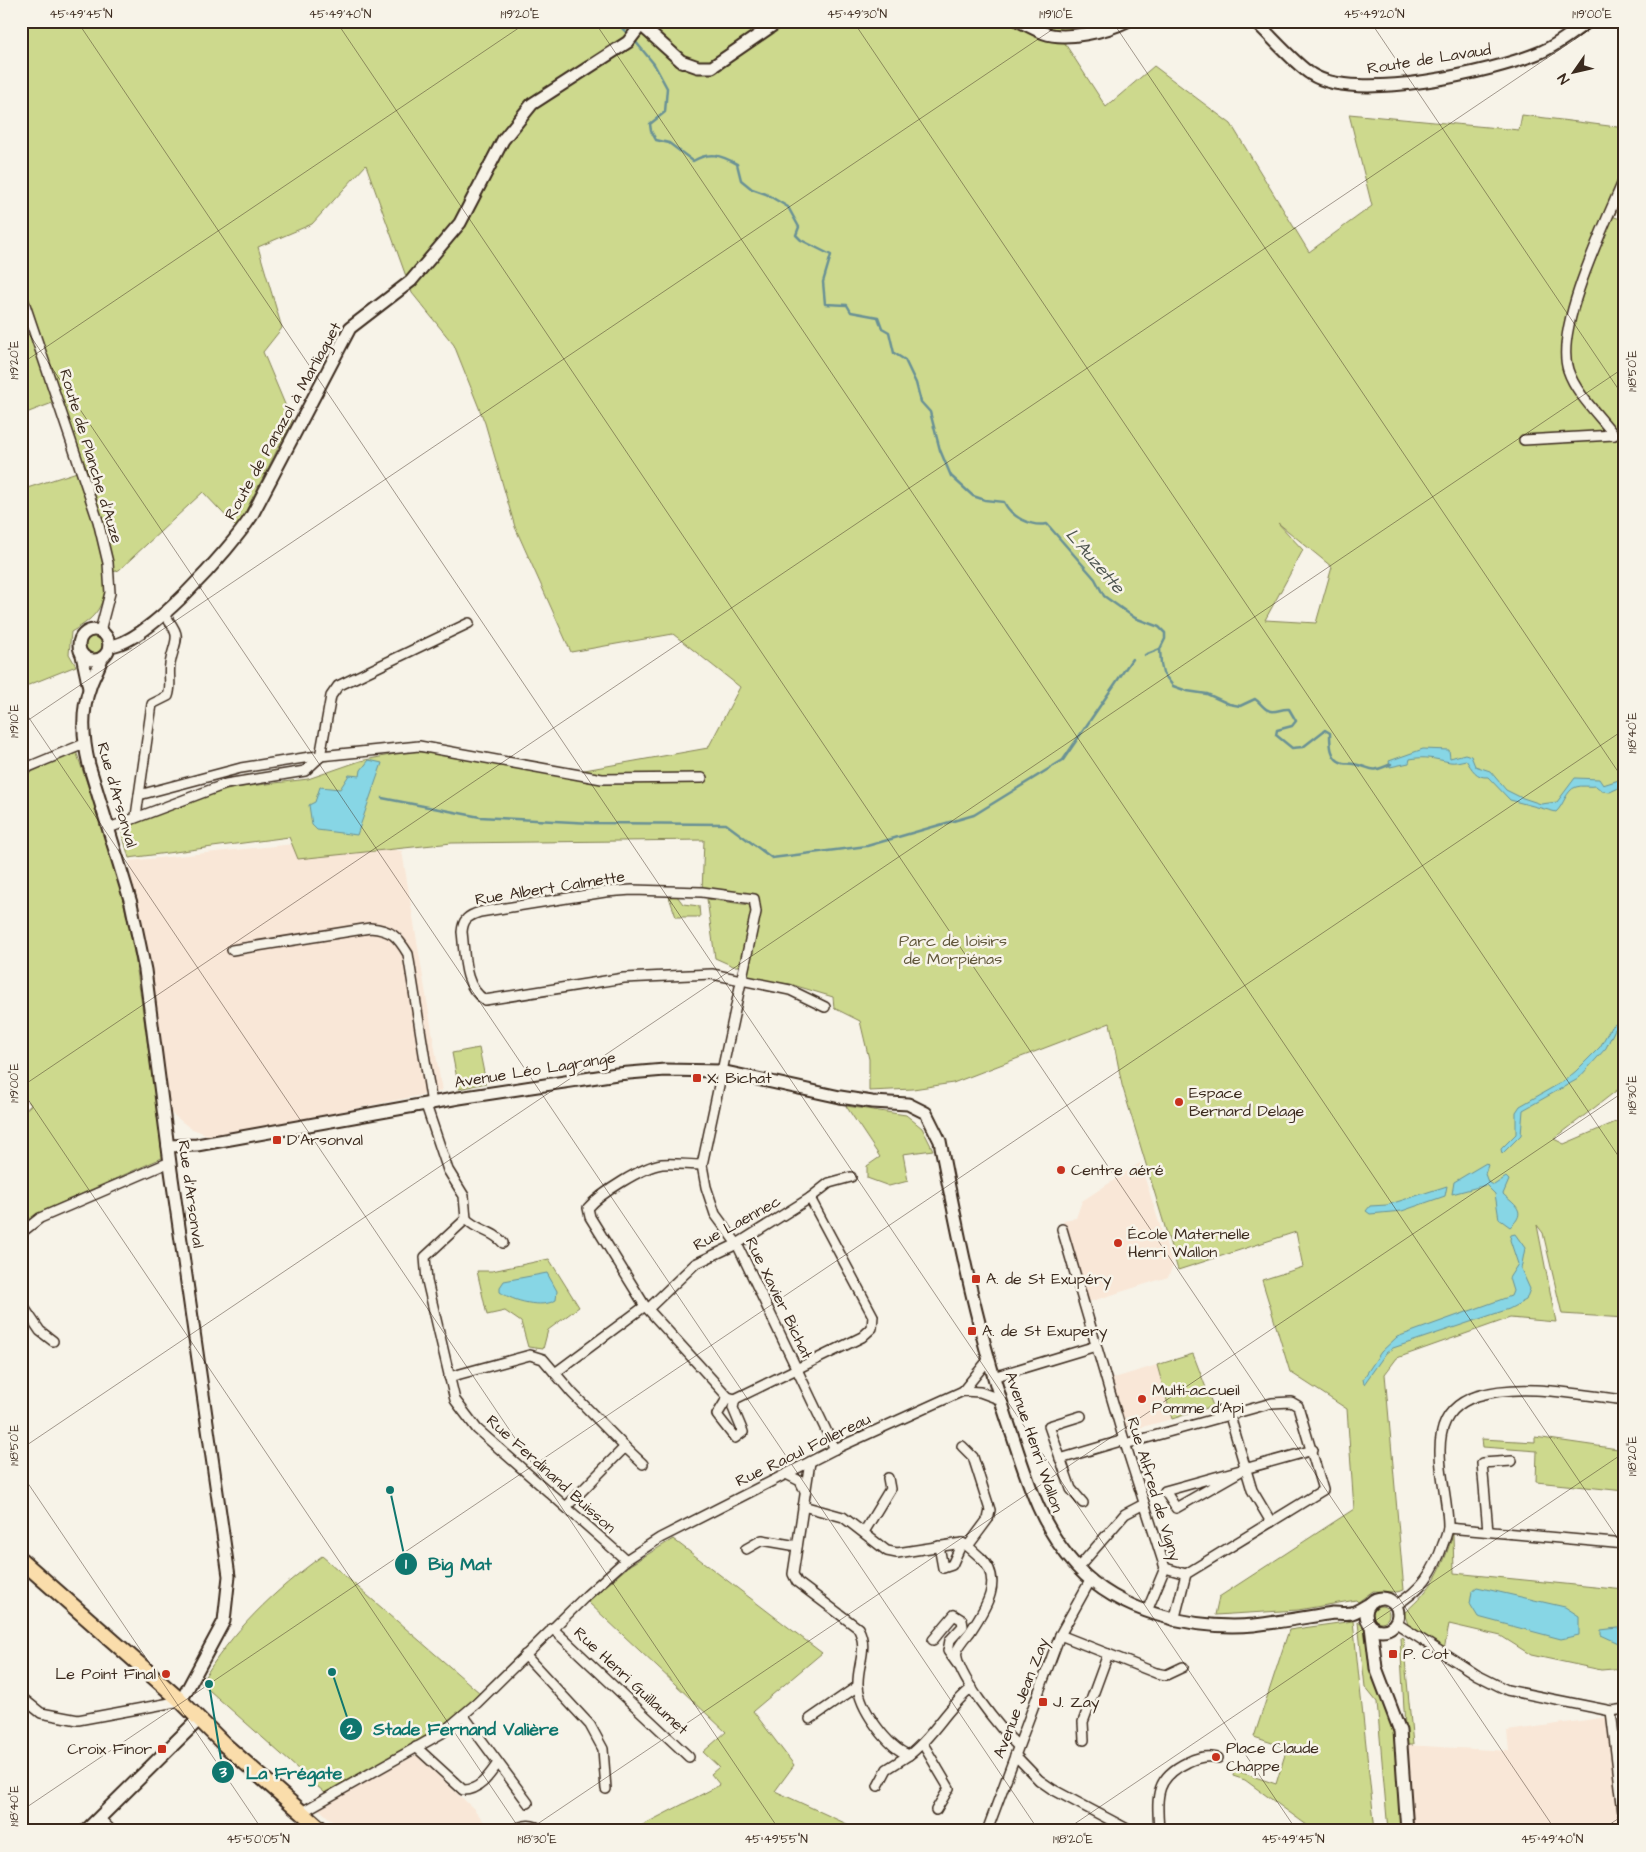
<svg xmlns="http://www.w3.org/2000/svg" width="1646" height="1852" font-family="'Architects Daughter',sans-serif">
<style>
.built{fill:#f9e7d7}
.green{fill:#cdd98d;stroke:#848256;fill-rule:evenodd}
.water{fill:#87d6e5;stroke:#699195}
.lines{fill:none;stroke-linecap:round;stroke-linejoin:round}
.stream{stroke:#699195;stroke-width:2.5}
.minor-casing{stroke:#3b2a1e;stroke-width:12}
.tertiary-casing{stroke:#3b2a1e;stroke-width:15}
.secondary-casing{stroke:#3b2a1e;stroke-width:16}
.primary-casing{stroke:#3b2a1e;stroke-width:18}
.minor{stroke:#f7f3e8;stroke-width:9}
.tertiary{stroke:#f7f3e8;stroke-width:11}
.secondary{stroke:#f7f3e8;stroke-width:12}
.primary{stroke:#faddab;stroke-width:14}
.ticks{fill:none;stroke:#3b2a1e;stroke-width:1;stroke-opacity:0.45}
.poi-dot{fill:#c8321e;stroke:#f7f3e8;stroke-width:2}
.labels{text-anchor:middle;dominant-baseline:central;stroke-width:5;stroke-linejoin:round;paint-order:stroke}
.street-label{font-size:16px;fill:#3b2a1e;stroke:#f7f3e8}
.park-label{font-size:16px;fill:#60563a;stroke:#f7f3e8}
.poi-label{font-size:16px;fill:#3b2a1e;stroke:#f7f3e8;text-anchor:start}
.water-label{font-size:18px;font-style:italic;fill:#4e5550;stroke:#f7f3e8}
.leader{fill:none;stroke:#0f766e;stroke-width:2}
.callout-dot{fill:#0f766e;stroke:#f7f3e8;stroke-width:2}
.mark-label{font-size:15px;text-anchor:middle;font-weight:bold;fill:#fff}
.callout-label{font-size:18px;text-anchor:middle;font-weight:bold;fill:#0f766e;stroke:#f7f3e8;stroke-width:5;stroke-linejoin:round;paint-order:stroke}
.neatline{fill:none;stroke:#3b2a1e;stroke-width:2}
.ticks-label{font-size:12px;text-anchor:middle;fill:#3b2a1e}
</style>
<rect width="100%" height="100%" fill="#f7f3e8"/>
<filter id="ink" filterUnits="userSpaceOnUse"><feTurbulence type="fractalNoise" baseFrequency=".02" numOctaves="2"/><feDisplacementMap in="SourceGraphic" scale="10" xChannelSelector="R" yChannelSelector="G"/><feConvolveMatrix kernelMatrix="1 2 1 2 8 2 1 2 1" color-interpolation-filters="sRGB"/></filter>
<g filter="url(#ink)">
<!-- built -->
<g class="built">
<polygon points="333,840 402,851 442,1091 213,1137 190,1128 171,1113 129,861"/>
<polygon points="1140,1163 1173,1266 1168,1277 1089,1302 1063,1220 1076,1218 1082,1201"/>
<polygon points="1157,1365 1172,1419 1127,1431 1111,1379"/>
<polygon points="1608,1717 1619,1831 1414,1831 1406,1745 1509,1751 1507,1731"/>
<polygon points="416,1755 474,1809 491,1831 343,1831 318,1808"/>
</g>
<!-- green -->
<g class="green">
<path d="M 21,21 L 1088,21 L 1062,39 L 1106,107 L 1154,66 L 1231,124 L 1309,252 L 1372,206 L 1349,114 L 1519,130 L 1522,115 L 1625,128 L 1625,191 L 1614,217 L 1625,220 L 1625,1084 L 1554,1139 L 1564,1144 L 1625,1118 L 1625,1318 L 1562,1314 L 1543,1233 L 1537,1225 L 1556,1322 L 1510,1318 L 1397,1358 L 1385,1374 L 1404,1590 L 1397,1592 L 1373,1591 L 1358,1602 L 1356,1600 L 1298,1610 L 1215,1615 L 1219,1597 L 1354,1509 L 1347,1409 L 1290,1372 L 1262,1280 L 1303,1267 L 1296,1232 L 1178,1270 L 1122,1085 L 1110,1023 L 953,1083 L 913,1089 L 869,1091 L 869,1059 L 860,1021 L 834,1008 L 833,997 L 790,984 L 741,980 L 754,900 L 702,892 L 704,840 L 452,843 L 298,859 L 289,837 L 129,858 L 122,833 L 127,827 L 186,802 L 234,788 L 308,779 L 360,761 L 395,754 L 397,749 L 579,771 L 708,748 L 740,687 L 673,634 L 571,652 L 515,527 L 485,423 L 454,345 L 412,293 L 366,165 L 312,224 L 258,247 L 282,328 L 263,352 L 292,421 L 237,528 L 203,492 L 119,570 L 107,574 C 104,606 99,616 71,632 L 69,654 L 76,666 L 21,688 L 21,490 L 77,472 L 55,402 L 21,415 ZM 1278,523 L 1332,567 L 1316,623 L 1265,620 L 1303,550 Z"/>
<circle cx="94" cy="645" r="10"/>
<polygon points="76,751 117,870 135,957 164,1157 41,1212 21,1228 21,1114 31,1105 21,1092 21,777"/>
<polygon points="677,896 683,904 699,906 700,917 676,917 669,897"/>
<polygon points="707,899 749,905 753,913 742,966 733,966 715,958"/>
<polygon points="479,1048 486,1083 459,1089 452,1053"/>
<polygon points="846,1106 906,1115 922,1128 933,1150 903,1154 908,1181 889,1186 867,1178 867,1166 880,1157"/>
<polygon points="549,1259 579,1307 548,1330 543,1349 528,1347 521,1322 505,1311 487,1315 477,1271 492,1271"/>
<polygon points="1193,1354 1213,1406 1172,1419 1157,1365"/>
<polygon points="1535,1437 1625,1450 1625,1491 1536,1482 1537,1451 1483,1447 1482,1439 1535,1442"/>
<path d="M 1453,1534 L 1454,1573 L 1625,1590 L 1625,1668 L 1601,1670 L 1531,1655 L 1501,1636 L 1449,1624 L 1444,1650 L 1409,1627 L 1404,1613 C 1433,1588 1442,1570 1453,1534 Z"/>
<polygon points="673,1539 822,1653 753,1711 794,1765 775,1791 860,1830 896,1828 904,1831 631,1831 720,1785 711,1774 719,1767 703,1752 726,1732 588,1602 630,1565"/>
<path d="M 322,1556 L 480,1693 C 436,1737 379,1762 325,1793 L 201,1683 C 231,1632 275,1590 322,1556 Z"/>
<circle cx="1381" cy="1614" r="8"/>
<polygon points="1353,1621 1375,1831 1315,1831 1245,1780 1233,1776 1234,1770 1276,1784 1287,1748 1254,1737 1289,1630"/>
<polygon points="1358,1622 1366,1628 1393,1722 1402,1831 1388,1831 1377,1702 1365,1687"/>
<polygon points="1400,1637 1403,1638 1413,1745 1406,1745"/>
</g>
<!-- water -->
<g class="water">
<path d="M 1423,749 L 1449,750 L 1450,758 L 1465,754 L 1471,756 L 1475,766 L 1490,771 L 1506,790 L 1520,797 L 1541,804 L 1557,802 L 1575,778 L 1599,779 L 1603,785 L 1625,778 L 1625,785 L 1610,792 L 1602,791 L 1596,786 C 1590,787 1581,785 1576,787 C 1566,790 1564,805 1556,812 L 1510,800 L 1488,777 C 1476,778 1472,769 1466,760 C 1461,761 1454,763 1450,762 C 1435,759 1425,756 1410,759 L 1409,763 L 1390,767 L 1389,761 Z"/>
<polygon points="369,760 382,763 357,835 317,830 312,825 309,805 315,802 320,787 340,789 349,775 360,776 361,770"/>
<polygon points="1625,1018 1625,1022 1615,1029 1606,1048 1578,1079 1523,1110 1521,1135 1502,1154 1501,1149 1516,1134 1516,1112 1520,1106 1564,1081 1576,1071 1600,1047 1611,1027"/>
<path d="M 1486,1163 L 1488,1165 L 1485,1174 L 1488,1182 L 1494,1185 L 1506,1177 L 1509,1180 L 1503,1194 C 1513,1204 1529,1211 1510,1227 L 1499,1219 L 1495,1194 L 1486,1185 L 1452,1194 L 1454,1182 Z"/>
<polygon points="1447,1186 1445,1196 1402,1211 1370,1214 1366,1211 1370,1206 1387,1205"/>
<polygon points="1515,1234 1525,1248 1521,1269 1530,1289 1526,1300 1509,1309 1393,1348 1386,1353 1364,1384 1363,1379 1381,1352 1397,1337 1511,1296 1513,1291 1509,1278 1518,1264 1510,1240 1511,1235"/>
<path d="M 547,1273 L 557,1291 L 556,1300 C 542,1309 513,1301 500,1292 L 500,1287 L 504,1281 Z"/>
<polygon points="1477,1587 1565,1607 1579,1616 1579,1635 1561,1639 1478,1617 1470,1604 1472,1591"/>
<polygon points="1625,1627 1625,1646 1601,1635 1601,1630"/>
</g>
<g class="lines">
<!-- stream -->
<g class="stream">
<polyline points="620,21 621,27 629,35"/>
<path d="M 635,41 L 654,64 L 667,88 L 665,112 L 650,124 L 651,131 L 656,140 L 669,143 L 693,161 C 709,151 721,155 737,164 L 741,180 L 752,189 L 766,194 L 788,207 L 799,227 L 796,235 L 801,240 L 831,255 L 823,282 L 825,304 L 847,305 L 851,312 L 878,317 L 882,328 L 889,332 L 894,353 L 905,360 L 916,383 L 921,402 L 930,412 L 940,450 L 951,476 L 973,496 L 985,500 L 1004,502 C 1011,517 1031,527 1047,524 L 1095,579 L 1104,596 L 1135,618 L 1159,627 L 1165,633 L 1165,639 L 1160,649 L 1161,664 L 1163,673 L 1173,686 L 1187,691 L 1207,694 L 1229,704 L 1240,706 L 1255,699 C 1260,702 1263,708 1268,710 C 1274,714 1281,708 1289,709 L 1296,721 L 1292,726 L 1277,730 L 1276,735 L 1292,748 L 1303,747 L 1325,730 L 1330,733 C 1330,743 1330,760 1343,763 C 1346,764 1351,763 1354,764 C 1374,768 1369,774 1391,764"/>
<polyline points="1145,655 1160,649"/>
<polyline points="382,798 480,817 592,823 726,824 772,858 867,846 974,815 1063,760 1132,659"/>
</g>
<defs>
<g id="minor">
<polyline points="21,293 98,521 108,563 110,593 100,631"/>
<path d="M 1614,435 C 1599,415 1576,394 1568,370 C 1554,327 1607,220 1625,177"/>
<polyline points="1524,440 1614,435"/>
<polyline points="320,757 331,696 338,686 469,623"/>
<polyline points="21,770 84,744"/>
<polyline points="139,795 241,768 310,757 419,746 602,779 702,778"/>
<path d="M 136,816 L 152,704 L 168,696 C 172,686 168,675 170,664 C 175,637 184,639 163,613"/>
<polyline points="109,828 226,784 305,771 320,757"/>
<path d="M 232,950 L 370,928 C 392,930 397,936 408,954 L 432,1104"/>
<path d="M 825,1007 L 790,990 L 712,974 L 624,978 L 485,1000 C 463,987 465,955 462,932 C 463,919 468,916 480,912 L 605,892 L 632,890 L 702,892 L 754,899 L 756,912 L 702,1165 L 706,1187 L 715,1214 L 737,1244 L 835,1449"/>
<polyline points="426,1105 448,1170 464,1196 466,1219 425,1257 427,1281 455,1400 477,1429 626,1560"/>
<path d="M 702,1165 C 689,1165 675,1163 662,1164 C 642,1167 601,1193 588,1208 L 590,1217 L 645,1306 L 728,1397 L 735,1399 L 862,1337 L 872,1328 L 873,1316 L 810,1198"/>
<path d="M 466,1219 C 478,1231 494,1231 503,1243"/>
<polyline points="1062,1229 1124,1440 1165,1568 1147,1611"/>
<polyline points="21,1233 40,1218 170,1162"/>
<polyline points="21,1303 40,1331 53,1341"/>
<polyline points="648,1309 695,1264 737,1244 810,1198 829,1183 851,1177"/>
<polyline points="555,1373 645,1306"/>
<polyline points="449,1377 530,1355 543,1359 572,1393 625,1447 566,1507"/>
<polyline points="993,1377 1096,1346"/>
<polyline points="963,1391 988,1360"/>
<polyline points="728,1397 717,1415 735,1438 743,1432 733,1408 735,1399"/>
<polyline points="1081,1416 1049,1426 1071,1489 1083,1503"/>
<polyline points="1230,1416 1252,1490 1271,1522"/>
<polyline points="1125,1444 1272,1403 1291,1402 1298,1406 1323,1490 1186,1574 1174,1621"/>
<polyline points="962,1446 973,1457 990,1510 988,1519 968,1546"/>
<polyline points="625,1447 643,1464"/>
<polyline points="1060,1459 1124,1440"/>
<path d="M 810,1462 L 793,1574 L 797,1582 L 858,1628 C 869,1648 857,1664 858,1685 C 859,1708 888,1748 909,1755 C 934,1736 948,1706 972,1688"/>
<polyline points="1246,1468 1176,1508 1165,1491 1313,1450"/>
<polyline points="786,1474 800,1481 805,1491"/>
<path d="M 803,1506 L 843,1517 L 887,1551 L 897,1553 L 962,1543 C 969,1546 974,1552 980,1557 C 1005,1580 985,1609 970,1632 C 966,1637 959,1645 957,1651 C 952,1670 1003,1733 1018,1746"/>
<polyline points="1448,1528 1625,1544"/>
<polyline points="1488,1531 1482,1463 1512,1461"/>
<polyline points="864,1532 890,1489 888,1478"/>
<polyline points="939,1546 943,1568 952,1565 962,1543"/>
<polyline points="746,1549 762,1540 797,1546"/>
<polyline points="1078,1568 1125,1514 1144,1504"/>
<polyline points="1165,1568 1186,1574"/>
<path d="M 1396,1605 C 1421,1590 1434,1572 1443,1544 C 1445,1539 1448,1532 1448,1526 C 1448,1482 1417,1415 1477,1396 C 1521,1382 1580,1395 1625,1400"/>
<polyline points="1396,1623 1477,1675 1507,1690 1611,1711 1625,1709"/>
<polyline points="552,1628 689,1757"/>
<polyline points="1060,1635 1156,1673 1166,1675 1183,1667"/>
<polyline points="933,1640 954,1615 962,1620 963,1626 950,1640 948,1651 958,1665"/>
<polyline points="525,1655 590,1725 603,1749 606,1789"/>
<polyline points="21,1697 41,1713 78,1720 181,1701"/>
<polyline points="1611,1711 1625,1829"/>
<polyline points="463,1715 528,1803"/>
<polyline points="810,1719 858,1686"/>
<polyline points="1084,1740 1083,1722 1108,1654"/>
<polyline points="923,1744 949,1788 936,1810"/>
<path d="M 416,1747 L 463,1790 C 479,1791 489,1776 498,1763"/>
<polyline points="1015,1755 1039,1780 1052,1789 1131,1831"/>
<polyline points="878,1786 887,1769 909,1755"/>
<polyline points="302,1812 442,1733 477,1703 587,1595 626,1560 660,1538 835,1449 963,1391 980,1392 999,1399"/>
<polyline points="99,1818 112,1831"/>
<path d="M 512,1831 C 523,1824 533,1823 543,1831"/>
<polyline points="987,1831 1060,1635 1091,1579"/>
<path d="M 1159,1831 C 1157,1797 1154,1778 1188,1762 C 1198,1757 1207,1755 1218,1758"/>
</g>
<g id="tertiary">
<path d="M 1019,21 C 1027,25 1036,30 1044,33 C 1066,41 1107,31 1127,21"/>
<path d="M 1255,21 C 1270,35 1295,64 1311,74 C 1355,103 1493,72 1541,52 C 1558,45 1574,31 1589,21"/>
<polyline points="641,25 681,61 698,67 712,67 779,21"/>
<circle cx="94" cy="645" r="15"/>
<path d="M 109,646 C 147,644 230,549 251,517 L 350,328 L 411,281 L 460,223 L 503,140 L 532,104 L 628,42 L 644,21"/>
<polyline points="82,655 89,688"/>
<path d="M 102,658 C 99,668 93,677 90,687 C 81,711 83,740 89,765 L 131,903 L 145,970 L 171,1171 L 229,1576 L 224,1621 L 181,1701"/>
<path d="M 168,1146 L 197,1145 L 459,1098 L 617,1074 L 665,1070 L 721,1071 L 840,1097 L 872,1102 L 908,1104 L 926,1113 L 940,1141 C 959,1240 979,1339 1012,1434 C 1028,1483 1042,1529 1077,1567 C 1119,1613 1194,1630 1254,1625 C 1280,1622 1307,1617 1333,1613 C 1339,1613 1346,1614 1352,1613 C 1358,1611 1364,1607 1369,1604"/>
<circle cx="1382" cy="1614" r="16"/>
<polyline points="1371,1626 1376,1668 1400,1731 1407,1831"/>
</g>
<polyline id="secondary" points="86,1831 199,1719"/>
<polyline id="primary" points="21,1560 181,1701 225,1745 323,1831"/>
</defs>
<!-- minor casing -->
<use href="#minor" class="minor-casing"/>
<!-- tertiary casing -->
<use href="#tertiary" class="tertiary-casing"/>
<!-- secondary casing -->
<use href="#secondary" class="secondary-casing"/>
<!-- primary casing -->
<use href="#primary" class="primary-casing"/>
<!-- minor -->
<use href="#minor" class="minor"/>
<!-- tertiary -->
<use href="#tertiary" class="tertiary"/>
<!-- secondary -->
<use href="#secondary" class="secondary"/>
<!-- primary -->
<use href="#primary" class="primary"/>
</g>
</g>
<!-- ticks -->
<path class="ticks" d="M 77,21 L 1297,1831M 336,21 L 1556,1831M 594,21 L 1625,1549M 853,21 L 1625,1166M 1112,21 L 1625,782M 1370,21 L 1625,399M 21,322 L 1039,1831M 21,364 L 529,21M 21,706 L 780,1831M 21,725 L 1065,21M 21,1087 L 1602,21M 21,1089 L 521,1831M 21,1449 L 1625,367M 21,1473 L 263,1831M 21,1811 L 1625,729M 527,1831 L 1625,1091M 1064,1831 L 1625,1452M 1600,1831 L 1625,1814"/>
<!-- markers -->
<g class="poi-dot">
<rect x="692" y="1073" width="10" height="10" rx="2.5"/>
<circle cx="1179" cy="1102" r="5"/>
<rect x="272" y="1135" width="10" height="10" rx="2.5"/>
<circle cx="1061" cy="1170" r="5"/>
<circle cx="1118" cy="1243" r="5"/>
<rect x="971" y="1274" width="10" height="10" rx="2.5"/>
<rect x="967" y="1326" width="10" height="10" rx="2.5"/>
<circle cx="1142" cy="1399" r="5"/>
<rect x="1388" y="1649" width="10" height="10" rx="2.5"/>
<circle cx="166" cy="1674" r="5"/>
<rect x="1038" y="1697" width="10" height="10" rx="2.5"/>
<rect x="157" y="1744" width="10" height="10" rx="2.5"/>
<circle cx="1216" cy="1757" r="5"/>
</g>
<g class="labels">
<!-- street labels -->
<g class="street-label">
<text transform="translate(1429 59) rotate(-9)">Route de Lavaud</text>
<text transform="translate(283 421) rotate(-61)">Route de Panazol à Marliaguet</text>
<text transform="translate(91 456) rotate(73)">Route de Planche d'Auze</text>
<text transform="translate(117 795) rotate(74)">Rue d'Arsonval</text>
<text transform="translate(550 888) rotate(-9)">Rue Albert Calmette</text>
<text transform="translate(535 1070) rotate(-9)">Avenue Léo Lagrange</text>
<text transform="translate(191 1194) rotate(82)">Rue d'Arsonval</text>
<text transform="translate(737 1223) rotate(-29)">Rue Laennec</text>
<text transform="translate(779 1298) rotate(64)">Rue Xavier Bichat</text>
<text transform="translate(1034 1442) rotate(71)">Avenue Henri Wallon</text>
<text transform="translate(803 1450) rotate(-26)">Rue Raoul Follereau</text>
<text transform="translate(551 1474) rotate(42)">Rue Ferdinand Buisson</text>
<text transform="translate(1154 1489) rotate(73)">Rue Alfred de Vigny</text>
<text transform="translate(631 1681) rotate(43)">Rue Henri Guillaumet</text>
<text transform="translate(1021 1698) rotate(-69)">Avenue Jean Zay</text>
</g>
<!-- park labels -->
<g class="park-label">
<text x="953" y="941">Parc de loisirs<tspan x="953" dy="18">de Morpiénas</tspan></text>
</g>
<!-- poi labels -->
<g class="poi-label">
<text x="707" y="1078">X. Bichat</text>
<text x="1189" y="1093">Espace<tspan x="1189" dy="18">Bernard Delage</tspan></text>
<text x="287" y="1140">D'Arsonval</text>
<text x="1071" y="1170">Centre aéré</text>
<text x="1128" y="1234">École Maternelle<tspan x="1128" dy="18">Henri Wallon</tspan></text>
<text x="986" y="1279">A. de St Exupéry</text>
<text x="982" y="1331">A. de St Exupery</text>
<text x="1152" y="1390">Multi-accueil<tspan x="1152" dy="18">Pomme d’Api</tspan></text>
<text x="1403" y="1654">P. Cot</text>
<text x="156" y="1674" text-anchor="end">Le Point Final</text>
<text x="1053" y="1702">J. Zay</text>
<text x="1226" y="1748">Place Claude<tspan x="1226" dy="18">Chappe</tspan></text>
<text x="152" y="1749" text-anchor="end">Croix Finor</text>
</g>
<!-- water labels -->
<g class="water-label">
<text transform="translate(1095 561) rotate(49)">L'Auzette</text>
</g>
</g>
<!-- callouts -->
<path class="leader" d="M390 1490L406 1564M332 1672L351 1729M209 1684L223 1772"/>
<g class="callout-dot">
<circle cx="390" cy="1490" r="5"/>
<circle cx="332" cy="1672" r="5"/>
<circle cx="209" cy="1684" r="5"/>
<circle cx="406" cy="1564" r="12"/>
<circle cx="351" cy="1729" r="12"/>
<circle cx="223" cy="1772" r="12"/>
</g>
<g class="mark-label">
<text x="406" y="1569">1</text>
<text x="351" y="1734">2</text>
<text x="223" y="1777">3</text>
</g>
<g class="callout-label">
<text x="460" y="1570">Big Mat</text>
<text x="466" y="1735">Stade Fernand Valière</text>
<text x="294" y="1779">La Frégate</text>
</g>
<!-- margin -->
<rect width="1646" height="1852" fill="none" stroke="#f7f3e8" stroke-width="55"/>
<!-- north arrow -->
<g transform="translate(1574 72) rotate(236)" stroke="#f7f3e8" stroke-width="4" paint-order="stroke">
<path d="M0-4L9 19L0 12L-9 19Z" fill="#3b2a1e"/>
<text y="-8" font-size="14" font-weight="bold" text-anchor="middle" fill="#3b2a1e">N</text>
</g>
<rect x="28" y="28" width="1590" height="1796" class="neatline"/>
<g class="ticks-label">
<text x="81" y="18">45°49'45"N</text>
<text x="340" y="18">45°49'40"N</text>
<text x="520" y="18">1°19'20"E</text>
<text x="857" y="18">45°49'30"N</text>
<text x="1056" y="18">1°19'10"E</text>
<text x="1374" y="18">45°49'20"N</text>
<text x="1592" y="18">1°19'00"E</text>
<text transform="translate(14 360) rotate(-90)" y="4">1°19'20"E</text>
<text transform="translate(1632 371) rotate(-90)" y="4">1°18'50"E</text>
<text transform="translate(14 721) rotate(-90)" y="4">1°19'10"E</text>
<text transform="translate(1632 733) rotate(-90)" y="4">1°18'40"E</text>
<text transform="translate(14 1083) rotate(-90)" y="4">1°19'00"E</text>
<text transform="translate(1632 1095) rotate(-90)" y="4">1°18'30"E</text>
<text transform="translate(14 1445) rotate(-90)" y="4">1°18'50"E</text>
<text transform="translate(1632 1456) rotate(-90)" y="4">1°18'20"E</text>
<text transform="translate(14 1806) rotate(-90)" y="4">1°18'40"E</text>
<text x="258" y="1843">45°50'05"N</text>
<text x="537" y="1843">1°18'30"E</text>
<text x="776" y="1843">45°49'55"N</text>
<text x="1073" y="1843">1°18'20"E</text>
<text x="1293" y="1843">45°49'45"N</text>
<text x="1552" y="1843">45°49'40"N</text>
</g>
</svg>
